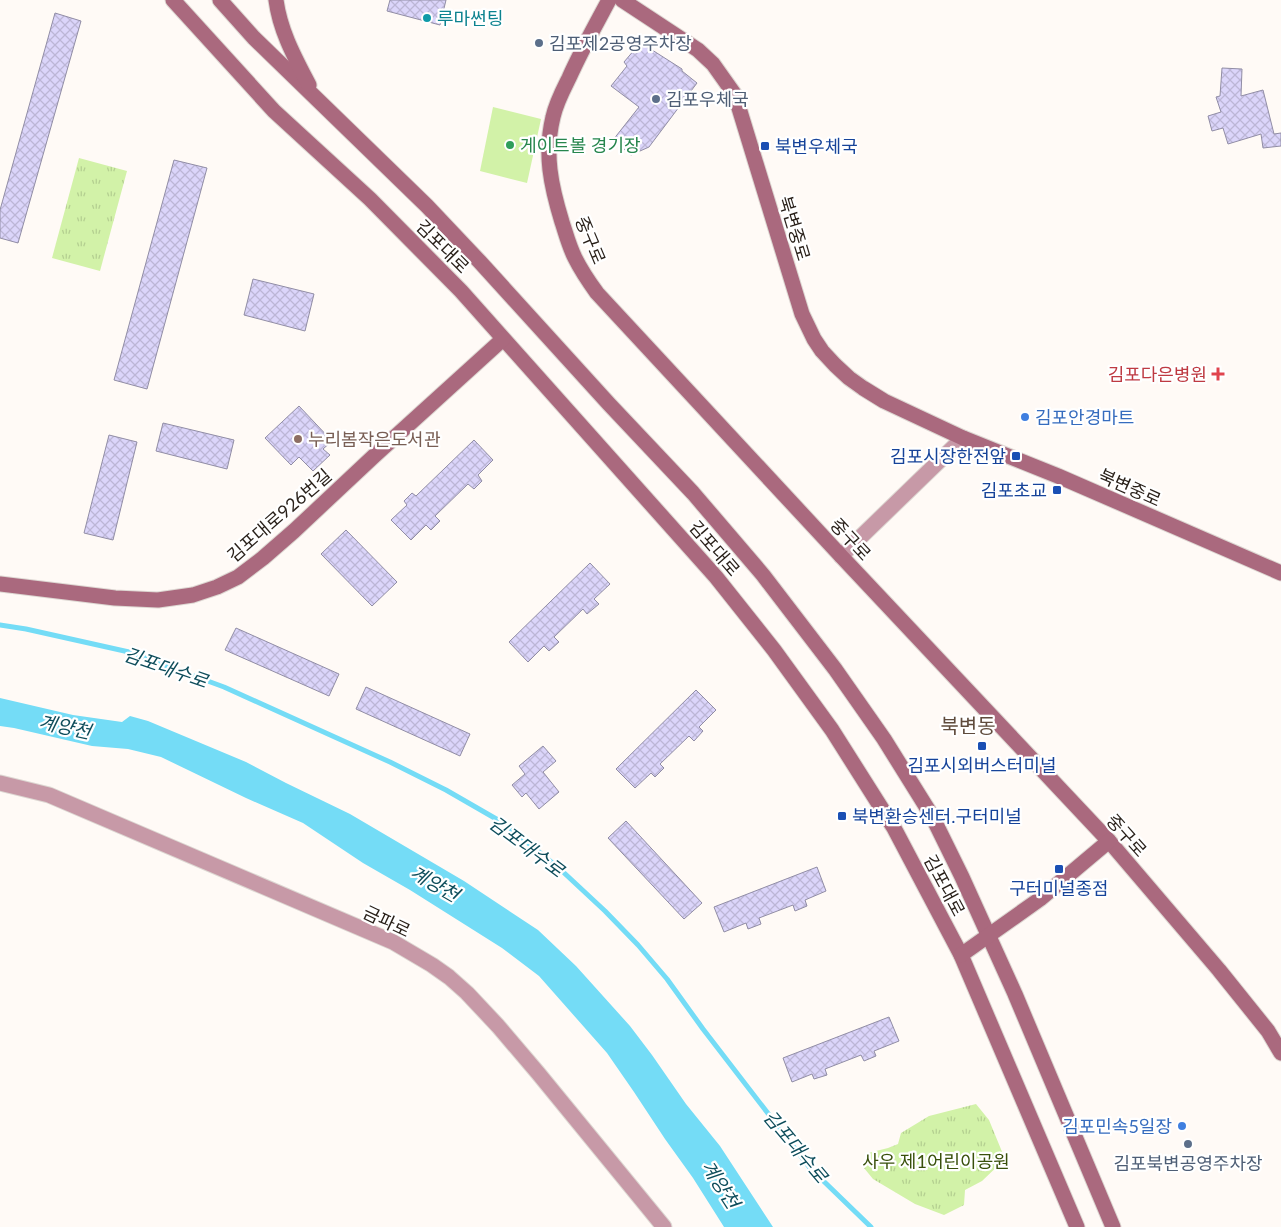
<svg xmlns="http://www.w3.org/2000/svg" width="1281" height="1227" font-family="Lato,'Noto Sans KR',sans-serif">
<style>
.park{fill:url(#park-tufts)}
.garden{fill:#d2f2a8}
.water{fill:#74dcf6}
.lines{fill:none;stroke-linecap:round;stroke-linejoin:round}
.stream{stroke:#74dcf6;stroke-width:5}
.building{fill:url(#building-cross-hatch);stroke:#918da5}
.street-casing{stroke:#ddd7d2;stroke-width:17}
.secondary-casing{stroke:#ddd7d2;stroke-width:17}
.street{stroke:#c799a7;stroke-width:15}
.secondary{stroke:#aa697e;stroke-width:15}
.culture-dot{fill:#0f9aa8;stroke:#fff;stroke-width:2}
.service-dot{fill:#5c6f8a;stroke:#fff;stroke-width:2}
.leisure-dot{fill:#2e9e5b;stroke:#fff;stroke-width:2}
.transit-dot{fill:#1a4fb4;stroke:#fff;stroke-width:2}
.health-dot{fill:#e0444e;stroke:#fff;stroke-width:2}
.shop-dot{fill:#3f7fe0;stroke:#fff;stroke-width:2}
.education-dot{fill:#8d6e63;stroke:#fff;stroke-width:2}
.labels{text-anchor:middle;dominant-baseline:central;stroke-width:4.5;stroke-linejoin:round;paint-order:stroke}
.culture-label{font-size:18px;fill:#0d838f;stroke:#fff;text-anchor:start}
.service-label{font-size:18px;fill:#4e5e75;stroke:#fff;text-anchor:start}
.leisure-label{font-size:18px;fill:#27864d;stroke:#fff;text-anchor:start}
.transit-label{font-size:18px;fill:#164399;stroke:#fff;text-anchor:start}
.street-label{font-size:18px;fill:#281f18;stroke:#fff}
.health-label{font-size:18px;fill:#be3a42;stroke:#fff;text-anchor:end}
.shop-label{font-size:18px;fill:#366cbe;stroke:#fff;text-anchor:start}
.education-label{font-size:18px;fill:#785e54;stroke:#fff;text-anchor:start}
.park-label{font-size:18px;fill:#39500b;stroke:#fff}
.water-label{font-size:19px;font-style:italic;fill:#0e4d5b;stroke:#fff}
.quarter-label{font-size:20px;fill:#5f4b3c;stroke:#fff}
</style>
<defs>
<pattern id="park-tufts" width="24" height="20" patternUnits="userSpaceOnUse" patternTransform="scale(1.25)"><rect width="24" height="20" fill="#d2f2a8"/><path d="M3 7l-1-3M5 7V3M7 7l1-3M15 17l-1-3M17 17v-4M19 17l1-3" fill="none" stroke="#b4cf90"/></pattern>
<pattern id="building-cross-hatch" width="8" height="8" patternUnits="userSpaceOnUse" patternTransform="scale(1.25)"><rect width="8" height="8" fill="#dbd5fa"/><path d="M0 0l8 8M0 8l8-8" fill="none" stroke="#bcb6d6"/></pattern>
</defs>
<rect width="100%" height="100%" fill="#fffaf6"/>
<!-- park -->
<g class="park">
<polygon points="79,158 127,171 100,271 52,258"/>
<polygon points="976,1104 989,1120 1005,1159 982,1181 965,1190 964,1205 944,1215 915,1204 873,1179 864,1168 868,1153 888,1148 898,1144 901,1133 929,1116"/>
</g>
<!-- garden -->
<polygon class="garden" points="493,107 541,119 527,183 480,171"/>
<!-- water -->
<polygon class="water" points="0,698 73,715 122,722 130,716 148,721 246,762 286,783 350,814 464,881 538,930 576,966 630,1026 652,1055 686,1104 720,1146 773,1227 724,1227 693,1178 665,1139 634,1092 607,1053 539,976 502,948 410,890 363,863 303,823 246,798 161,757 128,749 92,746 14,728 0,726"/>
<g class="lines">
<!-- stream -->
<polyline class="stream" points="0,625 26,629 129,652 224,687 390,762 446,790 505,824 561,870 605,911 638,945 667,979 703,1029 810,1168 871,1227"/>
</g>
<!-- building -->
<g class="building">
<polygon points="390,0 446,0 440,25 387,11"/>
<polygon points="55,13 81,21 18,243 0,238 0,210"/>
<polygon points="638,41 682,69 682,71 697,83 649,147 631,155 613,140 639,107 611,86 627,66 624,62 635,49"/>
<polygon points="1222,68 1242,69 1241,96 1263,90 1274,134 1281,133 1281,146 1263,148 1261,134 1228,144 1223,128 1212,131 1208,116 1221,112 1216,97 1220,96"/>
<polygon points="174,160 207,168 147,389 114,380"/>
<polygon points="253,279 314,294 305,331 244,315"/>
<polygon points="299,406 332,441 323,449 330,455 313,471 299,457 291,465 265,438"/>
<polygon points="163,423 234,440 227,469 156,451"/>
<polygon points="109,435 137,442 113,540 84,533"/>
<polygon points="474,440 493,460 478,475 482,481 474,489 468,484 435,516 440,521 431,530 426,525 411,540 391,520 407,505 404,501 412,493 416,496"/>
<polygon points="346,530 397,582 372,606 321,554"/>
<polygon points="590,563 610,584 594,599 599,604 587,614 583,609 554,637 559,642 549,651 544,646 528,662 509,642"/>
<polygon points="236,628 339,674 329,696 225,650"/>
<polygon points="366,687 470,734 460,756 356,709"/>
<polygon points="696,690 716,710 699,727 703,731 694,741 689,736 660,764 664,768 655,777 651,773 635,788 616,769"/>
<polygon points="543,746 556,761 543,772 559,792 539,809 526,793 522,797 512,785 525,774 519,766"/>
<polygon points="626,821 702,903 684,919 608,838"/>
<polygon points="817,867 826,891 805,900 807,906 795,911 793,905 759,918 761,924 748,929 746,923 724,932 714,907"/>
<polygon points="889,1017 899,1041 874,1051 876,1056 864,1061 861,1055 825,1069 827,1075 814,1079 812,1074 792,1082 783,1058"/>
</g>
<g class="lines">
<defs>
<g id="street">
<polyline points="841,556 963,438"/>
<polyline points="0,783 49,795 393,942 432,965 449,977 467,993 498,1026 538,1073 664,1227"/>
</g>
<g id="secondary">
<polyline points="173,0 274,111 370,199 461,291 716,577 774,650 832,730 894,828 961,955 1077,1227"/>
<polyline points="220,0 254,38 427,206 480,262 609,404 693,493 763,575 835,669 884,739 932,816 962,877 1015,994 1113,1227"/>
<path d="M 276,0 C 280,31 295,58 309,85"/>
<path d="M 609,0 C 595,26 581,51 569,78 C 563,90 556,103 553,117 C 544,154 551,186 562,222 C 566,234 569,246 575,258 C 581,270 589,282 597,293 L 841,556 L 1109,841 L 1219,970 L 1268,1031 L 1281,1053"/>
<polyline points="622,0 698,50 713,64 735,95 802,314 814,339 822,351 835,365 849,378 863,388 884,401 963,438 1058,476 1281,573"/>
<polyline points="0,584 115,598 158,600 193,595 217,587 238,577 263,558 294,531 374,456 503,339"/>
<polyline points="961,955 1040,899 1109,841"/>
</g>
</defs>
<!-- street casing -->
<use href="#street" class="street-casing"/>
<!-- secondary casing -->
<use href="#secondary" class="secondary-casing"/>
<!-- street -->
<use href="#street" class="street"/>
<!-- secondary -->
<use href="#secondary" class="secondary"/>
</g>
<!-- markers -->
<circle class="culture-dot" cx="427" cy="18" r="5"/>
<g class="service-dot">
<circle cx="539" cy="43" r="5"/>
<circle cx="656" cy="99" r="5"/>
<circle cx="1188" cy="1144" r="5"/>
</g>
<circle class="leisure-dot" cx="510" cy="145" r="5"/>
<g class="transit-dot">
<rect x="760" y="141" width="10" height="10" rx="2.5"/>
<rect x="1011" y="451" width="10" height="10" rx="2.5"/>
<rect x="1052" y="485" width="10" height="10" rx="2.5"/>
<rect x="977" y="741" width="10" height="10" rx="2.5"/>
<rect x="837" y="811" width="10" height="10" rx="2.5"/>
<rect x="1054" y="864" width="10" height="10" rx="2.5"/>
</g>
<path class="health-dot" d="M1215.5 366.5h5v5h5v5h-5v5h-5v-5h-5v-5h5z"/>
<g class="shop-dot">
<circle cx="1025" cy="417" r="5"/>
<circle cx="1182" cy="1126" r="5"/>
</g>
<circle class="education-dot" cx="298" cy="439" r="5"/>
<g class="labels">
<!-- culture labels -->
<g class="culture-label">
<text x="437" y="18">루마썬팅</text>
</g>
<!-- service labels -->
<g class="service-label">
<text x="549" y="43">김포제2공영주차장</text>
<text x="666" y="99">김포우체국</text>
<text x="1188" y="1163" text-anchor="middle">김포북변공영주차장</text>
</g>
<!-- leisure labels -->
<g class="leisure-label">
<text x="520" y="145">게이트볼 경기장</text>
</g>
<!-- transit labels -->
<g class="transit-label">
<text x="775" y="146">북변우체국</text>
<text x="1006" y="456" text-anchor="end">김포시장한전앞</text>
<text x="1047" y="490" text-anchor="end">김포초교</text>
<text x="982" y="765" text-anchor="middle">김포시외버스터미널</text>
<text x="852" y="816">북변환승센터.구터미널</text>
<text x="1059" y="888" text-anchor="middle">구터미널종점</text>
</g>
<!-- street labels -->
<g class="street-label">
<text transform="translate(795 228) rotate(73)">북변중로</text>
<text transform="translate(591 240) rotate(67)">중구로</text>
<text transform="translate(443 246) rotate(45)">김포대로</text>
<text transform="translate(1130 487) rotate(24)">북변중로</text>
<text transform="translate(279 515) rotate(-41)">김포대로926번길</text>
<text transform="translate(851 539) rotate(47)">중구로</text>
<text transform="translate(715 548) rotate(49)">김포대로</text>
<text transform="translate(1127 835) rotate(48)">중구로</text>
<text transform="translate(945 885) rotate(62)">김포대로</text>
<text transform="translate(387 921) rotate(25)">금파로</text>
</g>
<!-- health labels -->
<g class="health-label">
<text x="1207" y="374">김포다은병원</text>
</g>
<!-- shop labels -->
<g class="shop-label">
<text x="1035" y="417">김포안경마트</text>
<text x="1172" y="1126" text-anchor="end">김포민속5일장</text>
</g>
<!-- education labels -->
<g class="education-label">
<text x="308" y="439">누리봄작은도서관</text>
</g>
<!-- park labels -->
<g class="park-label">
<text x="936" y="1161">사우 제1어린이공원</text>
</g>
<!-- water labels -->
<g class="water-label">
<text transform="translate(166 667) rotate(19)">김포대수로</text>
<text transform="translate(65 726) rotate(12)">계양천</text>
<text transform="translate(527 846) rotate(37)">김포대수로</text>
<text transform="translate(435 883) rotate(30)">계양천</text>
<text transform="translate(796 1146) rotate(50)">김포대수로</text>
<text transform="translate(721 1184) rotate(57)">계양천</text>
</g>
<!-- quarter labels -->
<g class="quarter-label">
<text x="968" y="725">북변동</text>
</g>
</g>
</svg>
